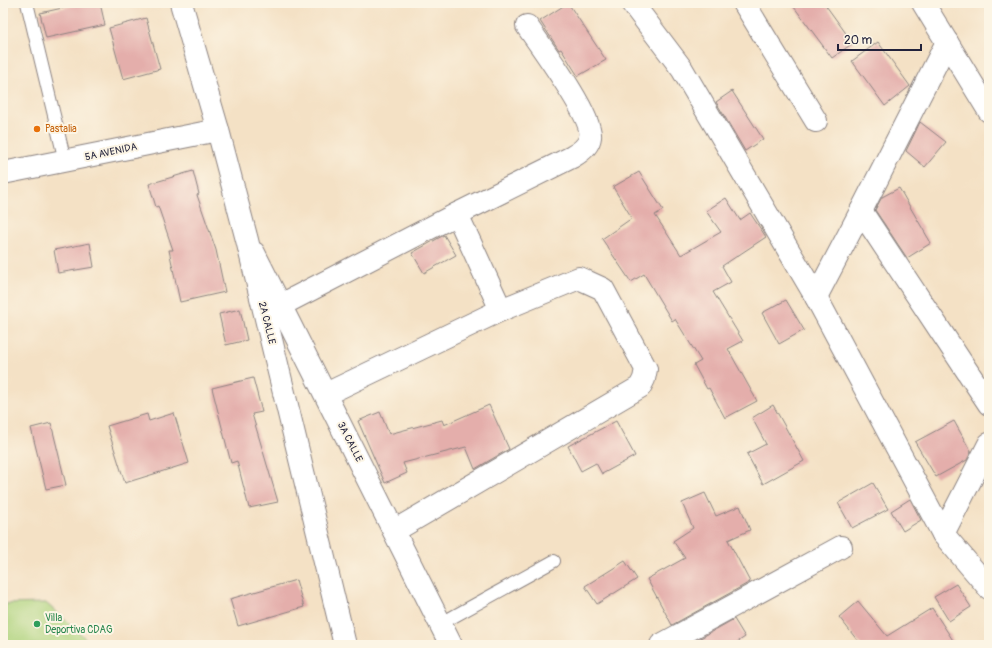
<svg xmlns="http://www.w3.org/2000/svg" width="992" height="648" font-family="Pangolin,sans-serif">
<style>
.green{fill:#aed37d;stroke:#687a5c}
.building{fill:#e4aeab}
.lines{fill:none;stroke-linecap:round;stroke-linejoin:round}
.service-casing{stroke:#8b8280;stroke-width:14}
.minor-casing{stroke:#8b8280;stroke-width:24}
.tertiary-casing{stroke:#8b8280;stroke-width:24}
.secondary-casing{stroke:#8b8280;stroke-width:24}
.service{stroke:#fff;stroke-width:12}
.minor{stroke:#fff;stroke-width:22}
.tertiary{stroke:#fff;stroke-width:22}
.secondary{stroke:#fff;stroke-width:22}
.food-dot{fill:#e8710a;stroke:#fcf5e5;stroke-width:1.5}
.leisure-dot{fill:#2e9e5b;stroke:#fcf5e5;stroke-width:1.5}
.labels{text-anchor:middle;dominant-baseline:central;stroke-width:4;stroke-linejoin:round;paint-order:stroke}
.food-label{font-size:10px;fill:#c56008;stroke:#fcf5e5;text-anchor:start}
.street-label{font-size:10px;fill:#22223b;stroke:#fcf5e5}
.leisure-label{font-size:10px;fill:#27864d;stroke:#fcf5e5;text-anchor:start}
</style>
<rect width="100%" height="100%" fill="#fcf5e5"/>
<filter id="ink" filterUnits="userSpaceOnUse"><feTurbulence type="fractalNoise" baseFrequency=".025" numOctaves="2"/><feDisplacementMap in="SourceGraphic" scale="8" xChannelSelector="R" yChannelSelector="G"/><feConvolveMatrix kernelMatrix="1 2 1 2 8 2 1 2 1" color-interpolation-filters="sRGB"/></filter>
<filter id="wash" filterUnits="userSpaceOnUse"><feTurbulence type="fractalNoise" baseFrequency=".012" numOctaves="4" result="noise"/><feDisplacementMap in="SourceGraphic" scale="16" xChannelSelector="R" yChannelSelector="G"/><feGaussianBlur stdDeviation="0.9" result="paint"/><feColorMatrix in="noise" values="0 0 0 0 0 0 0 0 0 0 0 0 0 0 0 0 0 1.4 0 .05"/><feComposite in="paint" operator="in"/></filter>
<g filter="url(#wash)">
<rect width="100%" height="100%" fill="#f4e1c5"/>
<!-- green -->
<polygon class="green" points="46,603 93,645 3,645 3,604"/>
<g id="blocks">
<!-- building -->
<g class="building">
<polygon points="85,3 100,3 105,25 46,38 40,13"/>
<polygon points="568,3 606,60 578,76 561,49 559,50 540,21"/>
<polygon points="791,3 824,3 853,43 832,58"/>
<polygon points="146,18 160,69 123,79 109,28"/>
<polygon points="878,42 910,86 885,106 852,61"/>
<polygon points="732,91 763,139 745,151 716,102"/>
<polygon points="920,122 946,142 925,167 906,151"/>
<polygon points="193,171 199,194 197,195 216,250 225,292 180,302 169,250 173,250 158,206 156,207 149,184"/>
<polygon points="639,172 663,210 655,215 681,255 721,232 706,211 726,198 740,220 750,213 766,237 722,266 731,282 713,292 743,341 728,349 757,401 725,418 709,388 707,389 694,365 701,361 675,319 672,321 644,274 631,282 602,239 632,218 613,187"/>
<polygon points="899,188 931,243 907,258 875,210 882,197"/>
<polygon points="444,235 456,255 424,273 412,253"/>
<polygon points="90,243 94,267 58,273 54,250"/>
<polygon points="786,300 804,330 779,344 762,313"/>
<polygon points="240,309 247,340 226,345 219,314"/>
<polygon points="253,378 262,412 252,414 278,502 249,508 237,461 231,463 212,388"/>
<polygon points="489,405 509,449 475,469 466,447 403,463 407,473 385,483 358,421 380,412 389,434 442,420 444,425"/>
<polygon points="773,405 804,461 763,484 747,454 766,444 752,418"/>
<polygon points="174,413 189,463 125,483 107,426 147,414 149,421"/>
<polygon points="616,421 635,456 602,474 596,463 581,471 568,446"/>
<polygon points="954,421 971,452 967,460 936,477 915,442"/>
<polygon points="51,423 66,485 46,489 31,428"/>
<polygon points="873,483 888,509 852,528 838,503"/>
<polygon points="705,493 716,516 740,506 750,530 728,540 750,582 672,625 647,579 685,558 673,541 693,528 682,503"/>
<polygon points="910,499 921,520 903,531 891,511"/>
<polygon points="625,561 637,579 597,604 585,586"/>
<polygon points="296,580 304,607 238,626 230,599"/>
<polygon points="956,584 971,607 949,621 934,597"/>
<polygon points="858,601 887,636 932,608 956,645 861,645 839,617"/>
<polygon points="734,619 745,637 733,645 700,645 697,640"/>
</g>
</g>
</g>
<g filter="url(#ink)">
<use href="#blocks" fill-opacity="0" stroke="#8b8280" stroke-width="1"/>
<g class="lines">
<defs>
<g id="service">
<polyline points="27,3 65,161"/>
<polyline points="440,624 554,561"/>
</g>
<g id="minor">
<polyline points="632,3 682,69 816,297 943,534 989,588"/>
<polyline points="744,3 816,121"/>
<polyline points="923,3 989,111"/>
<polyline points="947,42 861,211 989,404"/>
<polyline points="3,173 218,130"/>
<polyline points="457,214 501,310"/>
<polyline points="816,297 861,211"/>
<path d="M 281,305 L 457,214 L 572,157 C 579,153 589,146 590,137 C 594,118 540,45 527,26"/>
<polyline points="326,394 501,310 579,278 603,289 646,369 644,379 640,387 394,531"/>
<polyline points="943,534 989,444"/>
<polyline points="661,645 841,547"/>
</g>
<polyline id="tertiary" points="254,253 451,645"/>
<polyline id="secondary" points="181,3 218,130 247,240 345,645"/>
</defs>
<!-- service casing -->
<use href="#service" class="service-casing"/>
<!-- minor casing -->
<use href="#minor" class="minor-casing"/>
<!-- tertiary casing -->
<use href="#tertiary" class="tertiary-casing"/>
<!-- secondary casing -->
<use href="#secondary" class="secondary-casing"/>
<!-- service -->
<use href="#service" class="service"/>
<!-- minor -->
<use href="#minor" class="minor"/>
<!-- tertiary -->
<use href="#tertiary" class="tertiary"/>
<!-- secondary -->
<use href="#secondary" class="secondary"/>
</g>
</g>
<!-- markers -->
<circle class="food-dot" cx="37" cy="129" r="4"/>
<circle class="leisure-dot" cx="37" cy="624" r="4"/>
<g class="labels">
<!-- food labels -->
<g class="food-label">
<text x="45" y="129">Pastalia</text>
</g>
<!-- street labels -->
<g class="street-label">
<text transform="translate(111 152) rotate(-12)">5A AVENIDA</text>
<text transform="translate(267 323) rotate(76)">2A CALLE</text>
<text transform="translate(350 442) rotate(63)">3A CALLE</text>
</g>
<!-- leisure labels -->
<g class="leisure-label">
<text x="45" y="618">Villa<tspan x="45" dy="12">Deportiva CDAG</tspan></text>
</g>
</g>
<!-- margin -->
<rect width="992" height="648" fill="none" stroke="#fcf5e5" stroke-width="16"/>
<!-- scale -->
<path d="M838 44v6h83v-6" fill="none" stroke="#22223b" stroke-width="2"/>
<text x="844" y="44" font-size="12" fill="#22223b" stroke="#fcf5e5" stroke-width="3" paint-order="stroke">20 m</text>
</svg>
